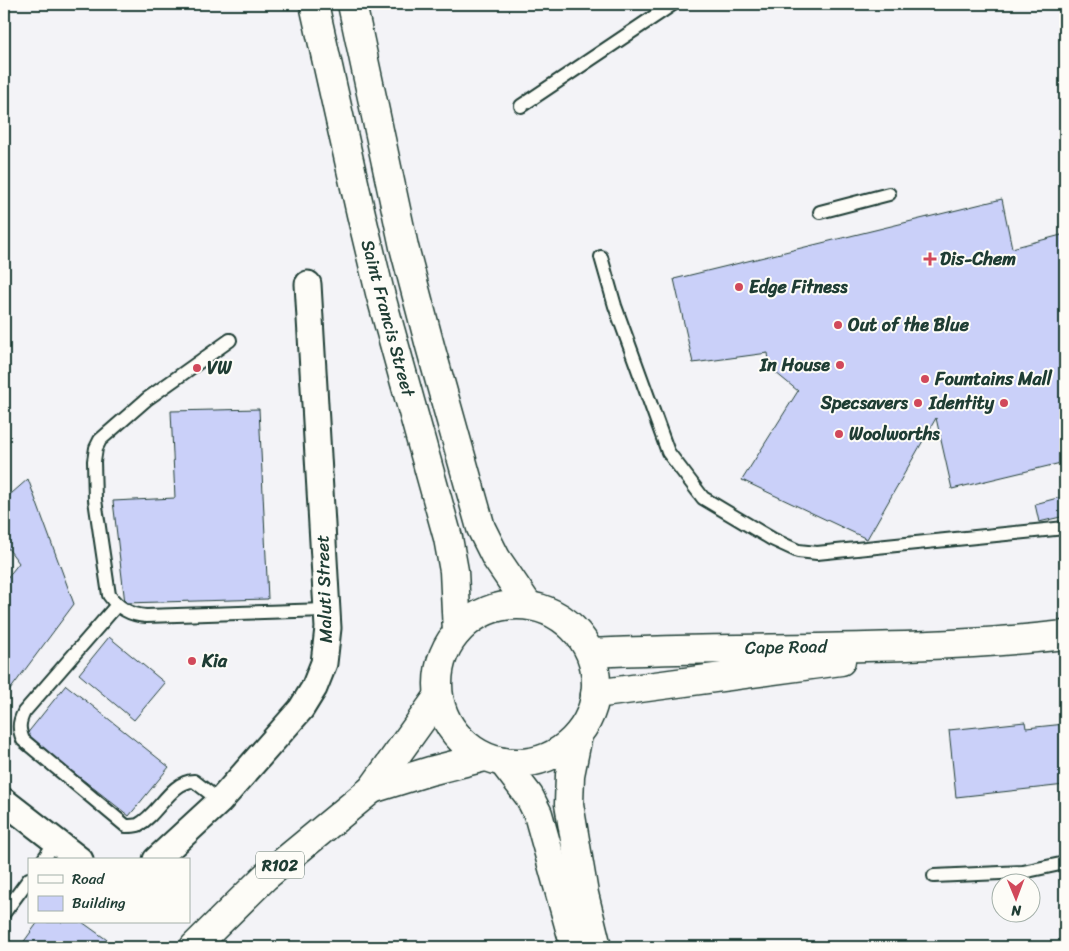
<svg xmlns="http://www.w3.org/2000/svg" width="1069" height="951" font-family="Sriracha,sans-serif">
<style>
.building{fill:#cad0f9;stroke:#1f3d34}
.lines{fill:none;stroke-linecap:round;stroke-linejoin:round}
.service-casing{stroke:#1f3d34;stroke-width:16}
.minor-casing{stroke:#1f3d34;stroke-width:29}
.tertiary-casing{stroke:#1f3d34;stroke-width:31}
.secondary-casing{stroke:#1f3d34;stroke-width:31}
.primary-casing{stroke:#1f3d34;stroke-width:31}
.service{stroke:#fdfcf7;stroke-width:12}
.minor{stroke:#fdfcf7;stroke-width:25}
.tertiary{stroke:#fdfcf7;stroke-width:28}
.secondary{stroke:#fdfcf7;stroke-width:28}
.primary{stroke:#fdfcf7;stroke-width:28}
.poi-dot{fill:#d1495b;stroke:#fdfcf7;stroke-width:2}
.labels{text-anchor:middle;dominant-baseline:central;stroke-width:4;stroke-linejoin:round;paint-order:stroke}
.shield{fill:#fdfcf7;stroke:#62766e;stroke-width:1}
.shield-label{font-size:16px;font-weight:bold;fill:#1f3d34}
.poi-label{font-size:18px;font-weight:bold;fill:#1f3d34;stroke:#fdfcf7;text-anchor:start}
.street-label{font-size:18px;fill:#1f3d34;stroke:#fdfcf7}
</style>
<rect width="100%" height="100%" fill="#f3f3f7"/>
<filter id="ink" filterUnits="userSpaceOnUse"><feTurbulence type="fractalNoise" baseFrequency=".02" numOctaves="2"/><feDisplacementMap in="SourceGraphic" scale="10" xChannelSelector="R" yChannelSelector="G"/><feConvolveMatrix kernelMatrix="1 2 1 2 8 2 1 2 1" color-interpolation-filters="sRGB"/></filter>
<g filter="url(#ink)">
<!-- building -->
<g class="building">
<polygon points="1002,199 1012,248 1065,234 1065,462 952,489 936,418 867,539 742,480 798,391 770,368 768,353 693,363 674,279"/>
<polygon points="259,409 268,599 125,603 113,501 175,498 171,411"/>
<polygon points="28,479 74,604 4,698 4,582 19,563 4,543 4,500"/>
<polygon points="1065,496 1065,516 1039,522 1035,504"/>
<polygon points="109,637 165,683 134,720 79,674"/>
<polygon points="66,685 169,767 129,816 26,735"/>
<polygon points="1025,722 1026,728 1065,724 1065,785 956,797 949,730"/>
<polygon points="38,922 82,922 110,942 107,947 20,947"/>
</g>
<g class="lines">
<defs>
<g id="service">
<polyline points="521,106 673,4"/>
<polyline points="820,212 889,194"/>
<polyline points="601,257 615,306 668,452 703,498 772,539 798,551 817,553 1065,528"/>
<path d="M 230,340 L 147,399 L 100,440 L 96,448 L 94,461 L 95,500 L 109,595 C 118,608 131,615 146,616 L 326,610"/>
<path d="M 117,605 L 24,712 C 18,724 19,729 23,740 L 126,826 C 130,826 134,826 138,825 C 158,815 171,781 194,781 L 220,801"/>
<polyline points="43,860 56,841"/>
<polyline points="934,876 1023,872 1065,863"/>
<polyline points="4,913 29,879"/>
</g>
<g id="minor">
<polyline points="4,801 80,860"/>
<polyline points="156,860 220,801 301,709 314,688 324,663 328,628 308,284"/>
</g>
<g id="tertiary">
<polyline points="314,4 361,214 380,293 448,538 454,571 457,632"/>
<polyline points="352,4 404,247 430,346 481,528 496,558 528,605"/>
<polyline points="578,735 570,775 569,804 584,894 597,947"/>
<polyline points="503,762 529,796 538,814 575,947"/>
</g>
<g id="secondary">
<circle cx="517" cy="684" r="79"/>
<path d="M 591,653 C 749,645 908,653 1065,635"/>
<polyline points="595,694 841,661"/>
</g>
<g id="primary">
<polyline points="372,789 430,771 485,757"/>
<polyline points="194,947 265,877 372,789 438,697"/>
</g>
</defs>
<!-- service casing -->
<use href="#service" class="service-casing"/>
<!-- minor casing -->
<use href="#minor" class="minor-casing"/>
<!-- tertiary casing -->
<use href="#tertiary" class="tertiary-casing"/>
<!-- secondary casing -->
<use href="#secondary" class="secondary-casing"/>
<!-- primary casing -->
<use href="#primary" class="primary-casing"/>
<!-- service -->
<use href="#service" class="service"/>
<!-- minor -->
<use href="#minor" class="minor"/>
<!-- tertiary -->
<use href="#tertiary" class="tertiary"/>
<!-- secondary -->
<use href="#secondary" class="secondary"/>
<!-- primary -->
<use href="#primary" class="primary"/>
</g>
</g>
<!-- markers -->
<g class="poi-dot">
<path d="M927.5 251.5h5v5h5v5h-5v5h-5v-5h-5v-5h5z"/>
<circle cx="739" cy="287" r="5"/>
<circle cx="838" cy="325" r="5"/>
<circle cx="840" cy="365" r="5"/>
<circle cx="197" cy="368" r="5"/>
<circle cx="925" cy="379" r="5"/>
<circle cx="918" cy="403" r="5"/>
<circle cx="1004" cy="403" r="5"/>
<circle cx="839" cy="434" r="5"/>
<circle cx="192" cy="661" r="5"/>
</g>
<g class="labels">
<!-- shield labels -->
<rect class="shield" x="256" y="851.5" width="48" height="27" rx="4"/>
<g class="shield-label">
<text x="280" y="865">R102</text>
</g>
<!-- poi labels -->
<g class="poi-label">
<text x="940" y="259">Dis-Chem</text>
<text x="749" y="287">Edge Fitness</text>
<text x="848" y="325">Out of the Blue</text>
<text x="830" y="365" text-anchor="end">In House</text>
<text x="207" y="368">VW</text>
<text x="935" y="379">Fountains Mall</text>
<text x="908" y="403" text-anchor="end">Specsavers</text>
<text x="994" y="403" text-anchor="end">Identity</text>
<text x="849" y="434">Woolworths</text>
<text x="202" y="661">Kia</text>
</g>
<!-- street labels -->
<g class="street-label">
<text transform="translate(388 318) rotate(75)">Saint Francis Street</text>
<text transform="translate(324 589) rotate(-92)">Maluti Street</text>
<text transform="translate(786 647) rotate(-1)">Cape Road</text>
</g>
</g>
<!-- margin -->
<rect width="1069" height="951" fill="none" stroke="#fdfcf7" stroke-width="20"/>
<rect x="10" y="10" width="1049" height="931" fill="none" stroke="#1f3d34" stroke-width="2" filter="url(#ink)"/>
<!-- legend -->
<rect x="28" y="858" width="162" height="65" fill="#fdfcf7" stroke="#a4b0a9"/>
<rect x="38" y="875" width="25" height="8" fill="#fdfcf7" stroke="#a4b0a9"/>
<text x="72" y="884" font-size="15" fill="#1f3d34">Road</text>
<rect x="38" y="896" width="25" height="15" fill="#cad0f9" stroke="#a4b0a9"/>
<text x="72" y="908" font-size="15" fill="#1f3d34">Building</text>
<!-- north arrow -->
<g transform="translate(1016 898) rotate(179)"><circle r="24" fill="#fdfcf7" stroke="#a4b0a9"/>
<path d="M0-4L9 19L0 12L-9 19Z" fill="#d1495b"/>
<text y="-8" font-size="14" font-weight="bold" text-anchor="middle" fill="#1f3d34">N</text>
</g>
</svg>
